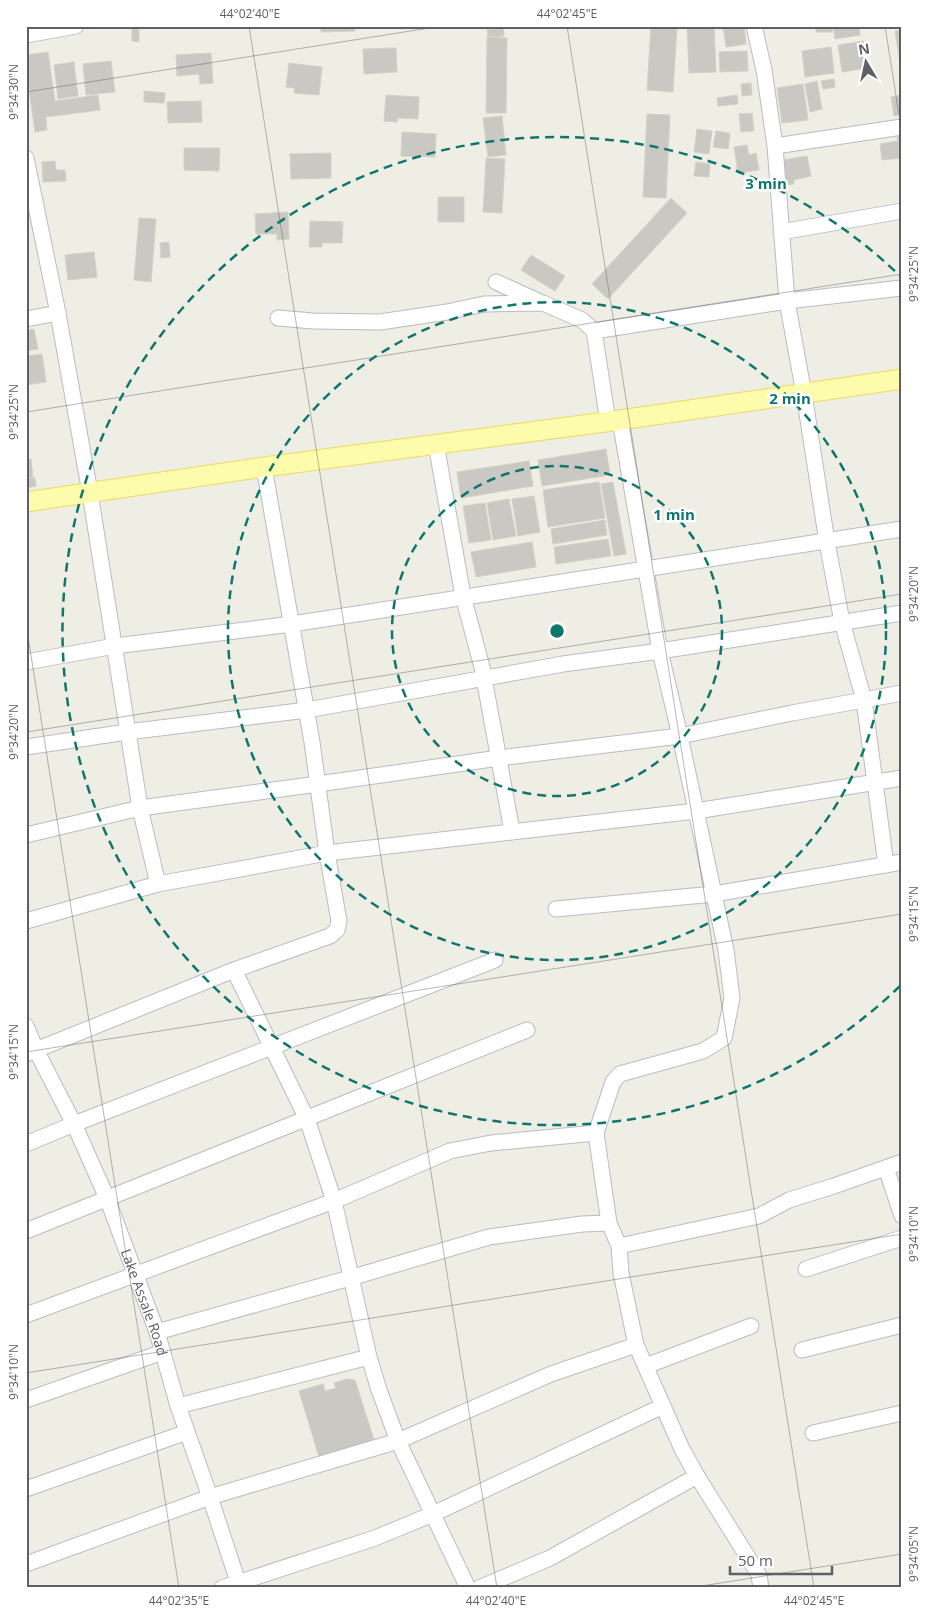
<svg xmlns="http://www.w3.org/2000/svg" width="928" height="1614" font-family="'Open Sans',sans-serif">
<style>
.building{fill:#cac8c2;stroke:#d4d1c4}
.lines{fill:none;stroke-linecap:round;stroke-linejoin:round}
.minor-casing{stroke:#babcc1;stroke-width:17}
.major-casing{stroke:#eeda5f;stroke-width:21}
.minor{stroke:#fff;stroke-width:15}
.major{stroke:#fdfbac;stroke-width:19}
.ticks{fill:none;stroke:#5d6065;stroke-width:1;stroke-opacity:0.45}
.ring{fill:none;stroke:#0f766e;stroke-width:2.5;stroke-dasharray:9 6}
.labels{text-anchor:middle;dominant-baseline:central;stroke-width:5;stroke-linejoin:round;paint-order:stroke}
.street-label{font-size:14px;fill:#5d6065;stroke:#fff}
.centre{fill:#0f766e;stroke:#fff;stroke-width:2.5}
.ring-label{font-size:15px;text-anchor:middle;font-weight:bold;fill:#0f766e;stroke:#fff;stroke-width:5;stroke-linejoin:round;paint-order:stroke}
.neatline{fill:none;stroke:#5d6065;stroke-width:2}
.ticks-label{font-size:12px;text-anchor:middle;fill:#5d6065}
</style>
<rect width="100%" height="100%" fill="#efeee5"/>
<!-- building -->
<g class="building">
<polygon points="132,26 139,26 139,42 132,41"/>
<polygon points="321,26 355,26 355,31 321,32"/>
<polygon points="651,26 677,26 673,92 647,90"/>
<polygon points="687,26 714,26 716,72 689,73"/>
<polygon points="723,26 744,26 746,44 726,47"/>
<rect x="816" y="26" width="16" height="6"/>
<polygon points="833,26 859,26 860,35 835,39"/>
<polygon points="503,28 504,36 488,37 487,30"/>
<polygon points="902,30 902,76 895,31"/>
<polygon points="487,37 507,38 506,113 486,113"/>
<polygon points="864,41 868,68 842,72 838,45"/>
<polygon points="831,47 834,73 805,77 802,51"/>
<polygon points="396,48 397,72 364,74 363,49"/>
<polygon points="747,51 748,71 720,72 719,52"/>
<polygon points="48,52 55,101 98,95 100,110 46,117 47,130 35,132 26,68 26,55"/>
<polygon points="211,53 213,83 200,84 199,74 177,76 176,55"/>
<polygon points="111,61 115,92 86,95 83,64"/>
<polygon points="74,62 78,96 58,99 54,65"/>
<polygon points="289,63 322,67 319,95 294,93 295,88 286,87"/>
<polygon points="834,79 835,87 823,89 821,81"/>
<polygon points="817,81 822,109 810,112 805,84"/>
<polygon points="751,83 752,95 742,96 741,84"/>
<polygon points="803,84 808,120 782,123 777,88"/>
<polygon points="144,91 165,93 164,103 144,102"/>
<polygon points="386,95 419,97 418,119 398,118 397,122 384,121"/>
<polygon points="737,95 738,104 718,106 717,98"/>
<polygon points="902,95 902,114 894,116 891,97"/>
<polygon points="201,101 202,122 168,123 167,102"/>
<polygon points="752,113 754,131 741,132 739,114"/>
<polygon points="647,114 670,115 666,198 643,197"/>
<polygon points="502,116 506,155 488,157 483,118"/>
<polygon points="697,129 712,131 709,154 694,152"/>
<polygon points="716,131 730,133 728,149 713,147"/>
<polygon points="402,132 436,134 435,157 401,156"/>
<polygon points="897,137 902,137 902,158 882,160 880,144 898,141"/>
<polygon points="747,145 749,155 756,153 759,170 738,173 734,147"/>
<polygon points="184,148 220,148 219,171 184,170"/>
<polygon points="331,153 331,178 291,179 290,154"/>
<polygon points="807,156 811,176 794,180 794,184 783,186 778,161"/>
<polygon points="486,158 505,159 502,213 483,212"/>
<polygon points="55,161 56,170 65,170 66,181 43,182 42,162"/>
<polygon points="696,162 710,164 709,177 694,176"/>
<rect x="438" y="197" width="26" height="25"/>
<polygon points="671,198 687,213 608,299 592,284"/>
<polygon points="288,212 289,239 277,240 277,234 256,234 255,214"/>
<polygon points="139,218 156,219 151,282 134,280"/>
<polygon points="310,221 343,222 342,243 322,243 322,247 309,247"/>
<polygon points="169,242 170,257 161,258 160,243"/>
<polygon points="94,252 97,277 68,280 65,255"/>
<polygon points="531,255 565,276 555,291 521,270"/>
<polygon points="34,329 38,349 26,351 26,331"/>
<polygon points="42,354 46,382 26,385 26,356"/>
<polygon points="606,449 610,475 542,486 538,460"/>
<polygon points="31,459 33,477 26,478 26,460"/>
<polygon points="529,461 533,486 461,498 457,472"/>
<polygon points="35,478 36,486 26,488 26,479"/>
<polygon points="599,482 605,518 548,527 543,490"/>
<polygon points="613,482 626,554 614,556 601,484"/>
<polygon points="534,496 540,532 518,536 512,499"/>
<polygon points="509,499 516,536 493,540 487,503"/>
<polygon points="485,503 491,540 469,543 463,506"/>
<polygon points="605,520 607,535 553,544 551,529"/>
<polygon points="608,539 611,556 556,564 554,547"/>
<polygon points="532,542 536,567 476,577 471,552"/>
<polygon points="346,1379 355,1380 374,1440 319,1457 299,1391 323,1384 325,1391 336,1388 334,1383"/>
</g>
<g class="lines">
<defs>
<g id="minor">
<polyline points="754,26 764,70 775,146 787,301 804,394 827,542 842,622 864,700 886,865"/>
<polyline points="26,35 76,26"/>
<polyline points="775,146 902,127"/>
<polyline points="26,158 58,313 90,493 140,808 26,835"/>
<polyline points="781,232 902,211"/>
<polyline points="496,282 538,301"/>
<polyline points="278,318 313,321 380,322 447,312 484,304 543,303 582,320 594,331"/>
<polyline points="26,319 58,313"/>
<polyline points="608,422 594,331 787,301 902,288"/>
<polyline points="436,444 463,596 482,667 512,831"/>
<polyline points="264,467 312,742 327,853 339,921 337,930 330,936 234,970 307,1119 334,1201 369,1357 379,1390 398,1441 468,1588"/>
<polyline points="26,662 115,646 292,624 902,529"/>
<polyline points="26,747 127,732 307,710 563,664 660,651 902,613"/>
<polyline points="158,884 140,808 318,784 499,758 680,736 792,713 902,693"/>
<polyline points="556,909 714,894 902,862"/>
<polyline points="26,921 158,884 327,853 696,811 902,778"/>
<path id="s1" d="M 26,1026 L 36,1050 L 74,1124 L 107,1198 L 157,1332 L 178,1406 L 210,1497 L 240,1588"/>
<polyline points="26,1054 234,970"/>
<polyline points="596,1133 613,1082 620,1074 703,1051 724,1038 732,998 726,950 680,736 660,651 620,420"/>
<polyline points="26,1144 74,1124 495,960"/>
<polyline points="886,1168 902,1216"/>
<polyline points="26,1231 527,1030"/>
<polyline points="619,1246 759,1216 789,1200 834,1186 902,1162"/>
<polyline points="806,1269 902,1238"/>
<polyline points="26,1315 334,1201 450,1151 491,1143 596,1133 609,1223 619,1246 621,1273 636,1345 682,1449 697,1476 759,1575 761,1588"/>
<polyline points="157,1332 350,1278 489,1237 582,1224 609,1223"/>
<polyline points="802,1350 902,1325"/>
<polyline points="646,1366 751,1326"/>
<polyline points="26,1400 163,1352"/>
<polyline points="178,1406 369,1357"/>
<polyline points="813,1433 902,1413"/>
<polyline points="26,1489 187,1432"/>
<polyline points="26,1564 210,1497 398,1441 551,1374 636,1345"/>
<polyline points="222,1588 375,1538 433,1514 663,1406"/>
<polyline points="479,1588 550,1558 697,1476"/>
</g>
<polyline id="major" points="26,502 264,467 620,420 902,379"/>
</defs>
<!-- minor casing -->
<use href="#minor" class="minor-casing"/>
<!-- major casing -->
<use href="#major" class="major-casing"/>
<!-- minor -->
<use href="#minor" class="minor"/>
<!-- major -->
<use href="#major" class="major"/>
</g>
<!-- ticks -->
<path class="ticks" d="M 249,26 L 497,1588M 567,26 L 814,1588M 885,26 L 902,134M 26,92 L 442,26M 26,412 L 902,274M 26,624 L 179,1588M 26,732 L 902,594M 26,1052 L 902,914M 26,1373 L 902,1234M 689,1588 L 902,1554"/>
<!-- distance rings -->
<g class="ring">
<circle cx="557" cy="631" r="165"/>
<circle cx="557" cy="631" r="329"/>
<path d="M900 986A494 494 0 1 1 900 276"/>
</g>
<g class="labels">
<!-- street labels -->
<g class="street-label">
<text stroke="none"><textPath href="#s1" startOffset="301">Lake Assale Road</textPath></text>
</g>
</g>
<circle cx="557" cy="631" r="8" class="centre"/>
<g class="ring-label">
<text x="766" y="189">3 min</text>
<text x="790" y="404">2 min</text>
<text x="674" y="520">1 min</text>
</g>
<!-- border -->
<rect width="928" height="1614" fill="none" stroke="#ffffff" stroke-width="55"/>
<!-- north arrow -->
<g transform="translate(866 62) rotate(351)" stroke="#ffffff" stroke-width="4" paint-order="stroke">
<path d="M0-4L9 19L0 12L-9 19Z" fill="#5d6065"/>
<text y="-8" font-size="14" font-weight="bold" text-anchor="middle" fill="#5d6065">N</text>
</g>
<!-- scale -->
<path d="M730 1566v8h102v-8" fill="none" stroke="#5d6065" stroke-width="2.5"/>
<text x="738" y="1566" font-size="15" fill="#5d6065" stroke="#ffffff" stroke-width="4" paint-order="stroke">50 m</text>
<rect x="28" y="28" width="872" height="1558" class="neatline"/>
<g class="ticks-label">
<text x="250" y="18">44°02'40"E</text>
<text x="567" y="18">44°02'45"E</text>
<text transform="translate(14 92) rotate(-90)" y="4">9°34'30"N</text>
<text transform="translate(914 274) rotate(-90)" y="4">9°34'25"N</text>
<text transform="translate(14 412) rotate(-90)" y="4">9°34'25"N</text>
<text transform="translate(914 594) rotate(-90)" y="4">9°34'20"N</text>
<text transform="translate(14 732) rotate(-90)" y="4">9°34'20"N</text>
<text transform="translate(914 914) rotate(-90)" y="4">9°34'15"N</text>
<text transform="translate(14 1052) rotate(-90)" y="4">9°34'15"N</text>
<text transform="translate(914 1234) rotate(-90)" y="4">9°34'10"N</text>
<text transform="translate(14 1372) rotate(-90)" y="4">9°34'10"N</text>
<text transform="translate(914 1554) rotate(-90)" y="4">9°34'05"N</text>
<text x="179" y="1605">44°02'35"E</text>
<text x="496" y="1605">44°02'40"E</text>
<text x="814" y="1605">44°02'45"E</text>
</g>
</svg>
